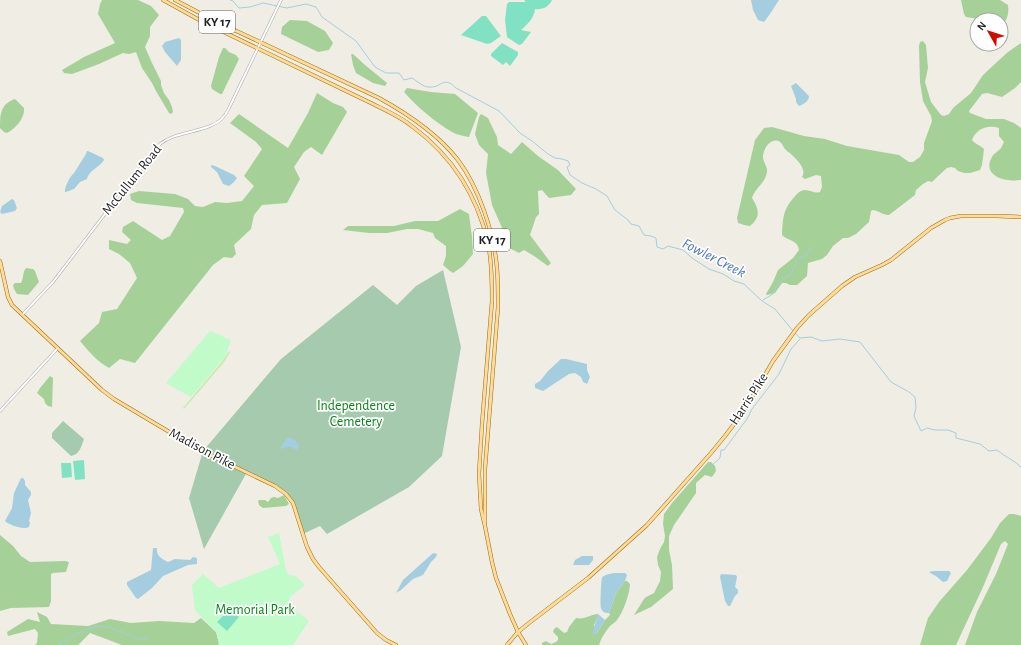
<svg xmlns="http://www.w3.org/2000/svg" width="1021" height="645" font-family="'Alegreya Sans',sans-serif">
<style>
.grass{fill:#c6eca9}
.forest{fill:#a5d198}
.cemetery{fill:#a5caad}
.park{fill:#c1fbc9}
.pitch{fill:#81e2c3}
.water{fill:#a4cedf}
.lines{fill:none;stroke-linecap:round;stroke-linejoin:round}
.stream{stroke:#a4cedf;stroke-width:1}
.minor-casing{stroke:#a6a6a6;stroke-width:3}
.major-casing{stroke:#9a7100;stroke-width:4}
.minor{stroke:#fff;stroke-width:2}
.major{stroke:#ffda9c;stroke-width:3}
.labels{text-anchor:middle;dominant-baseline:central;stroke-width:3.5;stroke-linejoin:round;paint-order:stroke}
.shield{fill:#fff;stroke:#626262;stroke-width:1}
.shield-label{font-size:13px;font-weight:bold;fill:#1f1f1f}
.street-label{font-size:14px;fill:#1f1f1f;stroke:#fff}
.park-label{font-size:14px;fill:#08831a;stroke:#fff}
.water-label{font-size:15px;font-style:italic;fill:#4876b3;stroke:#fff}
</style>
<rect width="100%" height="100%" fill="#f0ede5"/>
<!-- grass -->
<polygon class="grass" points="229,351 230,352 224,362 184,409 183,408 221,363"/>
<!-- forest -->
<g class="forest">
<polygon points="102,0 138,0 151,6 159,15 150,27 150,36 145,47 152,63 161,81 161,85 164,93 169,100 172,107 173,112 171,114 169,113 156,91 152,83 142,68 136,52 129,54 123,53 99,64 72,74 64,73 62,70 74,63 84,57 115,43 98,14 100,4"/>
<path d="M 961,0 L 1000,0 L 1008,5 C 1009,11 1008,17 1005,22 L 1001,22 L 1001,20 L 985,20 L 966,17 L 964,14 Z"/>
<polygon points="290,20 307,21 325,31 333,43 329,50 318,52 281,34 282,27"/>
<path d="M 923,41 L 926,45 L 928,68 L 925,82 L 931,102 L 941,115 L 944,116 L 949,114 L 953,108 L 971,93 L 983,75 L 998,61 L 1008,52 L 1021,43 L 1021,82 L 1015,88 L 1002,97 L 987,93 L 982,94 L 969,111 L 970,113 L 986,119 L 1004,119 L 1014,123 L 1021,128 L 1021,180 C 1017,180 1012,181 1008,180 C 995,179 984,170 992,157 C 994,153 999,151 1001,148 C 1002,146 1003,144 1004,142 L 999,136 L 999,128 C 987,124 976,129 972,140 C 975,144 980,145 984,149 L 982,165 L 980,170 L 970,173 L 964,173 L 958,171 L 955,168 L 951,167 L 947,168 L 936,178 L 932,182 L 928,181 L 923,184 L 916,190 L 915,195 L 889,215 C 882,215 880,211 873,210 L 871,211 L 869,222 L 856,234 L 848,238 L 843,238 L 833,246 L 827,255 L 822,259 L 808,263 L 807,276 L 797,285 L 790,285 L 786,283 L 782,283 L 775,293 L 767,295 L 766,294 L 773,282 L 778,270 L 793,258 L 799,250 C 798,240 788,241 782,235 C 783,216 783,209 797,194 C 799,192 802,190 805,190 C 811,190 815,194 820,192 L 822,187 L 821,176 L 816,175 L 805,179 L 802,177 C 803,175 804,172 803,170 C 802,164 794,157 790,153 C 788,152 787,151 785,149 C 783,147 783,144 780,142 C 771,136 763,149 763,157 C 763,162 768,167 767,172 C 765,184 755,188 752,198 C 759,209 761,217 750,226 L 744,225 L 738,223 L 737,218 L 755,140 L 764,128 L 772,127 L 804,136 L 825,139 L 847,146 L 899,155 L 909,162 L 913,162 L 920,157 L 924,150 L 924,143 L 932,121 L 931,116 L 923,101 L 920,82 L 919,46 L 920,42 Z"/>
<polygon points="223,48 225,48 229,52 236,55 239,59 222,94 220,94 212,89 211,86 219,57"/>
<polygon points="351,54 353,54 365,65 387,83 385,86 373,83 356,73 353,65"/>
<path d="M 407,88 L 431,92 L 455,94 L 478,113 L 469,137 C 464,136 457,135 452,132 C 435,122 416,106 404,92 Z"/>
<path d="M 317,93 L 333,103 L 343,107 L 347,112 L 322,155 L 311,147 L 304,152 L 294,167 L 300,179 L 287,203 L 262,205 L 254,215 L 251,229 L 234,245 L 236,254 L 232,258 L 224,257 L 213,265 L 135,363 L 120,359 L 109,368 C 98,362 88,351 80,341 L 99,323 L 102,312 L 117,309 L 137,278 L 130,263 L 119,254 L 109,249 L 109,240 L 127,244 L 131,240 L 122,232 L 123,227 L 133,221 L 162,240 L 170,236 L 184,212 L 183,208 L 137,203 L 131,200 L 130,194 L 139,191 L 175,194 L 188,199 L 195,206 L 203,207 L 215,202 L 227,203 L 242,201 L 254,186 L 244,176 L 262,149 L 256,142 L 230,123 L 239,114 L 288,148 L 308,113 Z"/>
<path d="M 15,99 L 24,108 C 25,118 16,128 7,133 L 4,132 L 0,128 C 0,115 0,104 15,99 Z"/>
<polygon points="481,114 488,118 497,137 498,145 511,154 522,142 538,156 558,170 576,189 571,195 549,198 542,190 538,191 539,214 536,217 530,235 551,263 548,266 534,256 524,250 519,253 507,247 503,230 492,205 486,173 488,154 479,145 475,134 479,117"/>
<polygon points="460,209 469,214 472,237 473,254 463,266 453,273 450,271 443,265 446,256 446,246 435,238 433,233 418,229 407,229 387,233 369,233 343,230 348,226 394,226 415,221 438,221"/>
<path d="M 26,268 L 33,269 L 35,271 L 39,282 L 28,295 L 17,294 L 14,289 L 13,285 L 15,283 L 21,283 C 24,278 22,273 26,268 Z"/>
<polygon points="50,376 53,378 52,407 48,406 45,403 44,399 37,393 40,388"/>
<polygon points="708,462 711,462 715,466 716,471 712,477 705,475 696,483 696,493 674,525 669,536 669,550 672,565 673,589 651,607 634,615 644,599 646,597 654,593 660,581 661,572 658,565 657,557 660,549 664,542 665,536 663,524 664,514 672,503"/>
<polygon points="284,495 289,504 286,506 263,508 259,505 258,501 259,500 265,500 268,502 271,498 274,497 278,498"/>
<polygon points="1009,514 1014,514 1021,516 1021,645 965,645 977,612 996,574 1008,544 1005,541 1001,544 983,587 956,645 920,645 928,618 939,602 967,570 991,538 1000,523"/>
<polygon points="0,535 13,546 21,556 30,562 65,561 69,562 66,572 53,573 51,574 51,601 49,607 11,608 0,611"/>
<path d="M 625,581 L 627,581 L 630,584 C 630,593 623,613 617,620 C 616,622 612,624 610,626 C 605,632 601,638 599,645 L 542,645 L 542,643 L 546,641 L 551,644 L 556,642 L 558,640 L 558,637 L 553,632 L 554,629 L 557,627 L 564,633 L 567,632 L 569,627 L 576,618 C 583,620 590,615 597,614 L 597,618 L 594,625 L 596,634 L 605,620 L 610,615 L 609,613 L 616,593 Z"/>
<polygon points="37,612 47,617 51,624 88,626 110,619 131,623 159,621 194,623 201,618 216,632 219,643 218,645 122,645 90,633 78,645 35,645 37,643 38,633 35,629 8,636 7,632 28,619 40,622"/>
</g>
<!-- cemetery -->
<g class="cemetery">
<polygon points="443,270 461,347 442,456 409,487 327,534 320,526 303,534 293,503 281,490 247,472 204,549 189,498 203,451 281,359 373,285 397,305 416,286"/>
<path d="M 63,421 L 84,439 C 81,447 80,454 71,456 L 52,438 L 52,433 Z"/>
</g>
<!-- park -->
<g class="park">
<polygon points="210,331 231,340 227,352 224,358 191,397 166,383"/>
<polygon points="279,533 286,571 289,575 296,576 305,585 291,596 288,602 291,607 309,621 293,645 218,645 219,643 216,632 195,610 192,585 203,574 219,588 280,564 268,537"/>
</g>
<!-- pitch -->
<g class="pitch">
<path d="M 524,0 L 552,0 C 549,7 542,10 535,9 C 534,18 528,24 521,30 L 531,32 L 522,44 L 519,45 L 507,37 L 505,20 L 507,4 L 509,2 L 526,2 Z"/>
<polygon points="482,16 486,16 501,36 491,43 487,44 461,35"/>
<polygon points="502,43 518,52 518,55 510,66 506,62 503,65 491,56 491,54"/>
<polygon points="84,460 85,479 75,480 73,461"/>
<polygon points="61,463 71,463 72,477 62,478"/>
<polygon points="230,609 239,617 227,631 217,622"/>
</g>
<!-- water -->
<g class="water">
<polygon points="751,0 779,0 770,14 764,22 758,20 753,10"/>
<polygon points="179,38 181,40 181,60 177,66 165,52 162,46 165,42"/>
<path d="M 796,83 L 809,96 C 809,101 804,104 799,106 L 796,102 L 796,99 L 791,86 Z"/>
<path d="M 87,151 L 88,151 L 103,158 L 104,160 C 100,167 88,171 87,179 L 80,182 L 74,189 L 66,192 L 65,192 C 64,188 70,176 74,173 L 86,154 Z"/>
<polygon points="211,165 215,166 234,175 237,178 234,182 229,186 223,184 217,172 211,167"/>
<polygon points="12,199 14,200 17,208 15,211 2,214 0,212 2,206"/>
<polygon points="561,359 566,359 587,364 587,370 590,377 587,384 583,382 581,377 575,373 569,374 543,391 535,388 535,384 540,381 548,371"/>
<path d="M 288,437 C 293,438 297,441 299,446 L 297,450 C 290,447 289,445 282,449 L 280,448 Z"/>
<path d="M 21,478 L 23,478 L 25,481 L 25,485 L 31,492 L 31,495 L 28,500 L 31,513 L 29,521 L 30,523 C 30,524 29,526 29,527 C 23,530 9,525 5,521 L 12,508 L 14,493 Z"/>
<path d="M 153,548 L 157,548 C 156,556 162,559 168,562 L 175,559 L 190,560 L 193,557 L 197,558 L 197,564 L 188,565 L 163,576 L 152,588 L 138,599 L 136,598 L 127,585 L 127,582 L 151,570 Z"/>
<polygon points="434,553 437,554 436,557 431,562 423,575 413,579 401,590 396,593 403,580 432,554"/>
<polygon points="582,556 593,556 593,560 589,565 573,565 575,560"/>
<polygon points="933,571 949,571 951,573 947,581 943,582 936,576 932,574 929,572"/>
<path d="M 614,573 L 625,573 L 627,575 L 625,581 L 616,593 L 609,613 C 605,613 602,612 601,608 C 600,607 601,580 602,578 C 602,577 603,576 604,576 C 607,574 610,574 614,573 Z"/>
<polygon points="721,574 736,575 737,577 735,587 738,590 738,593 735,596 730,606 728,606 725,601 720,577"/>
<path d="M 597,614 L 598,614 L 605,620 L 596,634 L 593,634 C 593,627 597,621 597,614 Z"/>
</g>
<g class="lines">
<!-- stream -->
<g class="stream">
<path d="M 230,0 L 233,1 L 239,8 L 250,7 L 263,3 L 287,8 L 306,4 L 316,7 L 322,17 L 356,41 L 375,67 L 386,73 L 399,73 L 404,80 L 412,78 C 417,81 423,87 429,87 C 442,88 443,75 456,88 L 499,111 L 520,133 L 532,141 L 548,154 L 555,158 L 562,159 L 568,161 L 570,165 L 567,167 L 570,175 L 582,183 L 596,189 L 607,196 L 615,210 L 628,220 L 631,224 L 639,226 L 644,235 L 651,236 L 656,238 L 657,247 L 663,249 L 668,246 L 683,250 L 692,258 L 709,269 L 723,274 L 734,281 L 744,284 L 762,301 L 775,309 L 793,331"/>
<path d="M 763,300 L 773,294 C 776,285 781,279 790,275 L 798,259 L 806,255 L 812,247"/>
<path d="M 795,333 L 800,338 L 811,337 L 822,341 L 840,339 L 860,342 L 891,382 L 909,392 L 915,397 L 916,408 L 914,416 L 921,431 L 927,428 L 935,430 L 948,430 L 956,433 L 956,438 L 980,444 L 989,451 L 997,450 C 1005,457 1014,460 1021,467"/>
<polyline points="706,471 720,458 721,450 724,450 747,419 752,409 779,374 791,349 800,339"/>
<path d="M 59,645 C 72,636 91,624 108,627 C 112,628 118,631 122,632 C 131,636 136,640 146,639"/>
</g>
<defs>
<g id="minor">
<path d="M 22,315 L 53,282 L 127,185 L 160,144 C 174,133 193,133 210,126 C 219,123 225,117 229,108 L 281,0"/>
<polyline points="0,411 58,348"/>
</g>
<g id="major">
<path d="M 163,0 L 203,22 L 373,104 C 387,111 401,117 413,127 C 452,156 477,195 488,243 C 492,262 492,282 492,301 L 482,424 L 479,474 L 481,509 L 485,526 L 492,562 L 496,578 L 510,614 L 518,632 L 526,645"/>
<path d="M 175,0 L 213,20 L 379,98 C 408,114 437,133 458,160 C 479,188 494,233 497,268 C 498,281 498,294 498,307 L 485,469 L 485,522"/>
<polyline points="0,261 8,297 12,305 102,390 114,399 198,449 275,486 286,494 293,503 307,547 313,559 319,567 377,633 386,640 396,645"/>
<polyline points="507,645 518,632 529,623 588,578 647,525 711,453 725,436 744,411 773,361 797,328 809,315 842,286 855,277 882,265 891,260 931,228 945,220 950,218 961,216 997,216 1021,217"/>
</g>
</defs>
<!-- minor casing -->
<use href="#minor" class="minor-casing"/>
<!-- major casing -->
<use href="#major" class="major-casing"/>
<!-- minor -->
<use href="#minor" class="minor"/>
<!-- major -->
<use href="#major" class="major"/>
</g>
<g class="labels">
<!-- shield labels -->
<g class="shield">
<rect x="199" y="11" width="36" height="22" rx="3"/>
<rect x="474" y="229" width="36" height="22" rx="3"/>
</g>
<g class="shield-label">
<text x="217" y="22">KY 17</text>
<text x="492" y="240">KY 17</text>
</g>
<!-- street labels -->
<g class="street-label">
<text transform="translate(132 180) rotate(-51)">McCullum Road</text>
<text transform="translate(749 399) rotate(-57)">Harris Pike</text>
<text transform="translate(202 449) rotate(28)">Madison Pike</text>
</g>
<!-- park labels -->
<g class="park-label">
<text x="356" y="406">Independence<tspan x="356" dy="16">Cemetery</tspan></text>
<text x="255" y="610">Memorial Park</text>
</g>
<!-- water labels -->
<g class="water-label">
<text transform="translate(714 258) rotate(27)">Fowler Creek</text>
</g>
</g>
<!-- north arrow -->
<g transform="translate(989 32) rotate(309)"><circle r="19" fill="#ffffff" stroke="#a5a5a5"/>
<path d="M0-3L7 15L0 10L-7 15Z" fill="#ce0d00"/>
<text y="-6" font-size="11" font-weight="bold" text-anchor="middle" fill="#1f1f1f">N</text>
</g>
</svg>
